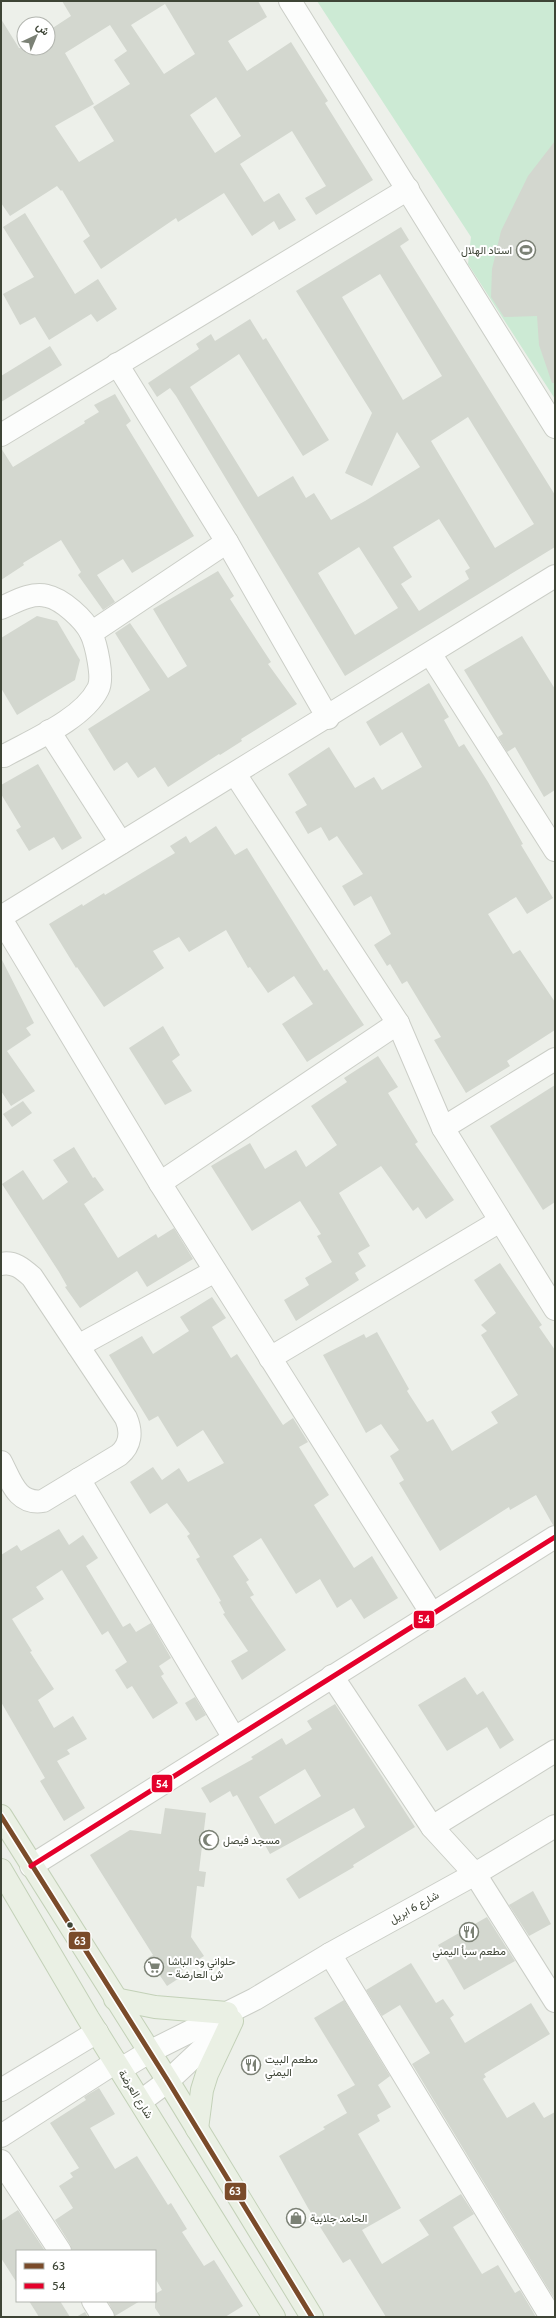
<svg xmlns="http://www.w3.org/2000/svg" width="556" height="2318" font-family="Cabin,Vazirmatn,sans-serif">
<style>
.grass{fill:#ccead4}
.building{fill:#d3d7cf;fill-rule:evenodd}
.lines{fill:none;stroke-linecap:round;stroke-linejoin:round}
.minor-casing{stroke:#cbcec7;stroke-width:24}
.tertiary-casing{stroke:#cbcec7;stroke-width:24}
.primary-casing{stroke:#c3d1b8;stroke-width:24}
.minor{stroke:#fcfdfc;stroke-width:22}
.tertiary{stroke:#fcfdfc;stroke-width:22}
.primary{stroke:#eaf0e4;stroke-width:22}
.bus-1-casing{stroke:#fff;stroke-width:8}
.bus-2-casing{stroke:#fff;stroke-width:8}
.bus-1{stroke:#7a4b2a;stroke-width:5}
.bus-2{stroke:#e4002b;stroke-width:5}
.bus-dot{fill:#3e4536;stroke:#fff;stroke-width:1.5}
.labels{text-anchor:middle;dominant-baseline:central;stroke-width:4;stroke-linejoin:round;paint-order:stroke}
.poi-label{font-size:11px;fill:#3e4536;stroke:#fff;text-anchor:start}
.street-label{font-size:11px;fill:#3e4536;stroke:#fff}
.line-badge{stroke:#fff;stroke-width:1.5}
.badge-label{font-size:11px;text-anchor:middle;font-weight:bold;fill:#fff}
</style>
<rect width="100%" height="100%" fill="#edf0ea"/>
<!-- grass -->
<polygon class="grass" points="317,1 555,1 555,399 468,264 471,237"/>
<!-- building -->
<g class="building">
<path d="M 62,1 L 258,1 L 267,17 L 228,41 L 247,71 L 291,42 L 328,101 L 325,103 L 373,180 L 316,215 L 305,198 L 326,186 L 292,131 L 240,164 L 264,202 L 279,193 L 296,220 L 279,230 L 274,221 L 252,236 L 224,193 L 178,222 L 176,218 L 101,269 L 83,241 L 90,236 L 62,190 L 61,191 L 57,186 L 10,216 L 1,203 L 1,19 L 19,48 L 48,48 L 48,31 L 71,16 ZM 165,4 L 195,54 L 164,74 L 131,25 ZM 110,25 L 127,51 L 114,60 L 130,84 L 93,107 L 114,141 L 79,162 L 55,126 L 94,104 L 65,53 ZM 216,97 L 241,136 L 215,153 L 190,115 Z"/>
<polygon points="555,141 555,383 552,383 539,345 537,316 504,317 491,297 492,269 501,231 528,176"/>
<polygon points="25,213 75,294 98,279 117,309 97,322 91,314 49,340 35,317 20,325 3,294 34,277 3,227"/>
<path d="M 401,227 L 409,240 L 400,246 L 555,495 L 555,547 L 345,676 L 176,396 L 170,388 L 157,397 L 148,383 L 199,349 L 196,344 L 211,334 L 215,341 L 250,319 L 263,340 L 266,338 L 329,440 L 303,456 L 239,354 L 190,387 L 258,497 L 293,476 L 306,498 L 314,493 L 331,520 L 365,501 L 420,467 L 397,432 L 372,486 L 345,473 L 372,413 L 296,291 ZM 380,274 L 442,376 L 403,400 L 342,297 ZM 468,417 L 534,524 L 495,548 L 431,441 ZM 439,519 L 470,568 L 465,571 L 469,579 L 419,611 L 401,584 L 412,577 L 393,547 ZM 359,547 L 398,608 L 355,635 L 318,573 Z"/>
<polygon points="50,346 62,365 1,402 1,376"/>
<polygon points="115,394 131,421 126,425 194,536 132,573 123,559 97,575 115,602 103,610 78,575 81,572 61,540 23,563 24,565 1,580 1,448 13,467 85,423 84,421 99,412 94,405"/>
<polygon points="218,571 234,596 230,599 271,662 268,664 297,704 241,739 242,741 220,755 219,754 168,787 155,767 138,778 127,762 114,771 88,729 150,690 115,633 130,623 168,678 187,666 153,609"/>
<polygon points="37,616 57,621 80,660 75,680 17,715 1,688 1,638"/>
<polygon points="522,636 555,689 555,790 544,797 515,747 507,752 499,739 498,737 503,734 464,670"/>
<polygon points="429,683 449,717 444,720 459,747 464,744 488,782 523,844 521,845 553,898 527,914 516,897 488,914 513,954 520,950 555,1002 555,1030 507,1061 510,1066 466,1093 434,1040 441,1037 407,981 402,984 390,964 387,966 374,945 391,934 371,896 354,906 342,886 363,874 337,836 329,841 321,827 308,834 295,812 307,805 288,774 329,747 355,788 374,777 382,790 422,767 402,732 380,746 366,722"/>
<polygon points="38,764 82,838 62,850 54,837 29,851 16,830 21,827 1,794 1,785"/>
<polygon points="216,826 235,855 247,848 324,971 327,969 364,1025 307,1062 282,1024 313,1004 294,976 268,993 250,967 248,968 226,930 189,952 179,937 153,951 164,968 104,1007 77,967 76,968 49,924 82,904 83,906 104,893 105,895 175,853 170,846 186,836 190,843"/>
<polygon points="1,958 34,1023 26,1028 31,1035 7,1051 35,1091 11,1106 1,1091"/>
<polygon points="163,1026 180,1055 172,1061 192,1091 165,1105 129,1048"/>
<polygon points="378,1056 398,1087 388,1093 418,1142 415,1144 454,1200 426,1219 418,1207 413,1211 381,1166 339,1193 370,1246 358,1253 366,1266 355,1273 359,1280 296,1321 284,1300 309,1285 305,1278 332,1262 317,1236 321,1234 300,1201 252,1231 211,1166 250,1143 265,1169 296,1150 306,1167 337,1145 311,1106 347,1082 344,1078"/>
<polygon points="555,1085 555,1202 543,1210 490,1126"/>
<polygon points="23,1101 32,1113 12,1127 3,1114"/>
<polygon points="74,1147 93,1178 95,1177 104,1190 84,1204 118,1258 156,1234 158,1238 174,1228 193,1259 147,1287 137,1271 80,1308 65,1287 67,1286 59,1272 2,1184 23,1170 43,1200 68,1182 53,1160"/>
<polygon points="500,1263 542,1325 539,1327 555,1350 555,1525 553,1525 536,1495 510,1510 509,1507 440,1551 399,1483 404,1480 390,1456 399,1450 381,1424 366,1433 323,1355 364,1334 366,1338 377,1332 409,1389 407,1391 427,1422 433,1419 452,1451 498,1423 491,1412 518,1395 481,1335 487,1331 481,1325 496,1313 474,1280"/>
<polygon points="212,1297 226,1318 212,1327 231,1358 237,1354 283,1425 293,1418 308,1442 299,1447 329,1495 314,1505 354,1568 372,1556 398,1598 364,1619 351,1599 337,1608 320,1579 296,1594 261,1538 233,1556 249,1580 246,1582 254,1595 250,1597 286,1650 242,1680 231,1661 248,1651 223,1614 225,1613 219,1602 221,1601 196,1559 200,1557 187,1536 190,1534 167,1503 150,1514 130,1482 153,1467 162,1480 179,1468 188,1482 224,1463 203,1430 177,1447 158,1416 149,1421 109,1355 142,1336 153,1354 189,1331 180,1317"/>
<polygon points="59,1529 69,1545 83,1535 98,1558 86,1566 123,1627 130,1623 136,1632 151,1623 171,1658 159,1666 164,1674 161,1676 178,1703 153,1719 132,1686 127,1689 115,1670 127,1662 108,1631 102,1635 62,1570 36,1587 44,1599 12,1619 32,1651 30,1652 54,1689 38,1700 54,1728 73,1716 87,1739 67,1750 70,1754 57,1761 85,1808 64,1821 40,1781 45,1778 1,1702 1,1555 17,1545 21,1551"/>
<polygon points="465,1677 477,1695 483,1691 514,1740 500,1749 487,1727 447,1751 418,1705"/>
<polygon points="195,1697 206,1715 196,1721 185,1703"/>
<path d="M 335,1704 L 415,1827 L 353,1865 L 354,1867 L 299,1899 L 286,1879 L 365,1827 L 354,1808 L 270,1854 L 237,1795 L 233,1797 L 230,1791 L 210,1803 L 201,1788 L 253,1759 L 251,1757 L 282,1738 L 286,1745 L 312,1729 L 307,1721 ZM 305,1769 L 321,1796 L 275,1824 L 259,1797 Z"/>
<polygon points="165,1808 206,1813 199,1871 206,1872 204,1887 197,1886 191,1937 204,1956 181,1971 184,1975 167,1986 148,1958 153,1955 90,1855 130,1830 161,1834"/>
<polygon points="533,1891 551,1924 529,1936 509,1905"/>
<polygon points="487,1917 515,1961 464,1990 438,1945"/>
<polygon points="411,1963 436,2003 443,1999 454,2015 450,2018 465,2043 531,2003 550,2034 484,2074 486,2077 483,2079 507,2118 534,2102 544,2118 555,2112 555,2300 412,2064 430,2053 400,2005 382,2016 366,1990"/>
<polygon points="344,2000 390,2076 378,2085 391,2107 377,2115 380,2121 358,2134 401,2208 362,2230 382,2264 429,2235 419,2220 461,2194 474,2214 453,2227 482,2274 498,2265 515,2293 520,2290 536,2317 386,2317 350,2259 343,2263 308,2208 279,2156 325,2129 323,2127 347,2113 337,2095 355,2085 314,2018"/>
<polygon points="99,2088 115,2114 90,2128 115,2169 137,2156 168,2205 171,2203 187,2229 182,2232 204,2266 214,2260 243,2306 225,2317 161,2317 155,2308 155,2294 162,2290 155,2278 155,2251 72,2251 70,2244 55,2220 73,2208 59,2186 73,2177 70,2173 79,2168 50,2123 86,2100 84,2097"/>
<polygon points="18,2210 45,2251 17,2251 17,2283 1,2258 1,2221"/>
<polygon points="29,2301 60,2301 70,2317 39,2317"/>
<polygon points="108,2301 140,2301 115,2316"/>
<polygon points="85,2312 88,2317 76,2317"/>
</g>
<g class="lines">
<defs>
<g id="minor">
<polyline points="117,364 227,542 328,718"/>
<polyline points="1,435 408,189"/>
<path d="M 1,608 C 15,602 31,592 47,596 C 62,599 84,619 91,633 C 96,644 104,678 98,689 C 83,719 33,740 4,756 L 1,755"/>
<polyline points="91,633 227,542"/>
<polyline points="431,655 555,850"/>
<polyline points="49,731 121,843"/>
<polyline points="235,774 398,1023 443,1128 555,1309"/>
<polyline points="1,917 555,576"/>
<polyline points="1,919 160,1183 432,1614"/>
<polyline points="443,1128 555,1059"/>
<polyline points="160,1183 398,1023"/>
<path d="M 1,1264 C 14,1261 23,1269 32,1277 L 126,1418 C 132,1432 131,1445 119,1455 L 43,1501 C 17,1505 11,1481 1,1462"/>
<polyline points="78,1346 215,1271"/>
<polyline points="270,1358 500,1221"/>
<polyline points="79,1479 234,1738"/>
<polyline points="332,1676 432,1827 475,1874 555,2001"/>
<polyline points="432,1827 555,1751"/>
<polyline points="31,1866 555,1537"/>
<polyline points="330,1954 551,2317"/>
<polyline points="1,2090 97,2032"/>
<polyline points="1,2136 116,2062"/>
<polyline points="1,2161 60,2251"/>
<polyline points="93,2301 103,2317"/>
</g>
<g id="tertiary">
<polyline points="290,1 555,427"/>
<polyline points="121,2069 149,2052 255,1999 330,1954 475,1874 555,1826"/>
<polyline points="141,2101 168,2081 231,2022"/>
</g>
<g id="primary">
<polyline points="1,1816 168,2081 312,2317"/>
<polyline points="1,1870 88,2018 274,2317"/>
<polyline points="115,1999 155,2007 227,2013"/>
<polyline points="197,2129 202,2090 207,2074 232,2021"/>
</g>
</defs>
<!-- minor casing -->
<use href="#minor" class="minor-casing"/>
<!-- tertiary casing -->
<use href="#tertiary" class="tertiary-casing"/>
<!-- primary casing -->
<use href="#primary" class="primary-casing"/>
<!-- minor -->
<use href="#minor" class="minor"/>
<!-- tertiary -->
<use href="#tertiary" class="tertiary"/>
<!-- primary -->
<use href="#primary" class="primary"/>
<defs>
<polyline id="bus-1" points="1,1816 168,2081 312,2317"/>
<polyline id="bus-2" points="31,1866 555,1537"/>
</defs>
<!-- bus-1 casing -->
<use href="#bus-1" class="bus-1-casing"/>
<!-- bus-2 casing -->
<use href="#bus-2" class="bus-2-casing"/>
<!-- bus-1 -->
<use href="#bus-1" class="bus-1"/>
<!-- bus-2 -->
<use href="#bus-2" class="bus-2"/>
</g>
<!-- icons -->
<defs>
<symbol id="stadium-ring" viewBox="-11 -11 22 22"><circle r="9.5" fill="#fff" stroke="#7b8175" stroke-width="1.5"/><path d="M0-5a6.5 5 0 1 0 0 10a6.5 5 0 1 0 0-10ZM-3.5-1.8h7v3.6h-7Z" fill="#7b8175"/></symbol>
<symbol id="mosque-ring" viewBox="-11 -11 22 22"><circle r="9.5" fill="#fff" stroke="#7b8175" stroke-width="1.5"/><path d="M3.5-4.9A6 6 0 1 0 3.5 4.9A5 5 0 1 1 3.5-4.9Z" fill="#7b8175"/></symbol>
<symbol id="restaurant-ring" viewBox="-11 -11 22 22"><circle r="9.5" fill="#fff" stroke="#7b8175" stroke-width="1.5"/><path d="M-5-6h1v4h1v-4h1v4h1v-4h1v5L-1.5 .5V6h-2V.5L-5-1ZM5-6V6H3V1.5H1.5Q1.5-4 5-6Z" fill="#7b8175"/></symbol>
<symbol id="supermarket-ring" viewBox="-11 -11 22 22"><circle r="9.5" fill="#fff" stroke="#7b8175" stroke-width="1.5"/><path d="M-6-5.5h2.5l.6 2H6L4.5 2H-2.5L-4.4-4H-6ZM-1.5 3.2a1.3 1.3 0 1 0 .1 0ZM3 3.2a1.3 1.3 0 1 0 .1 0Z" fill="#7b8175"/></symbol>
<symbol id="shop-ring" viewBox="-11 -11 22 22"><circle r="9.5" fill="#fff" stroke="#7b8175" stroke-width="1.5"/><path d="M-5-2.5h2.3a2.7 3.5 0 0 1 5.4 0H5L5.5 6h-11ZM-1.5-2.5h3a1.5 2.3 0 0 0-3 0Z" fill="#7b8175"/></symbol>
</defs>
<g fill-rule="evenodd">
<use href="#stadium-ring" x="515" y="239" width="22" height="22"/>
<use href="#mosque-ring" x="198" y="1829" width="22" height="22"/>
<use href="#restaurant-ring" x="458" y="1921" width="22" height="22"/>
<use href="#supermarket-ring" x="143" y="1956" width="22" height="22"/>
<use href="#restaurant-ring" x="240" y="2054" width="22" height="22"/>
<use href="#shop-ring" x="285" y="2207" width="22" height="22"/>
</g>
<!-- markers -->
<circle class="bus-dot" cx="70" cy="1925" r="3.5"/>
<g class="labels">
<!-- poi labels -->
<g class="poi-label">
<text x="512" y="250" text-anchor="end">استاد الهلال</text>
<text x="223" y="1840">مسجد فيصل</text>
<text x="469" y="1951" text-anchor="middle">مطعم سبأ اليمني</text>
<text x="168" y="1961">حلواني ود الباشا<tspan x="168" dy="13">- ش العارضة</tspan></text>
<text x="265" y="2059">مطعم البيت<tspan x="265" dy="13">اليمني</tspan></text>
<text x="310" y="2218">الحامد جلابية</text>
</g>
<!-- street labels -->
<g class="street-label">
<text transform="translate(414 1907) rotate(-29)">شارع 6 ابريل</text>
<text transform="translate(136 2094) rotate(58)">شارع العرضة</text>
</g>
</g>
<g class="line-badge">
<rect x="413" y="1610" width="22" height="19" rx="4" fill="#e4002b"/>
<rect x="151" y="1774" width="22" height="19" rx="4" fill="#e4002b"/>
<rect x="68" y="1931" width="23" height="19" rx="4" fill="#7a4b2a"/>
<rect x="224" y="2182" width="23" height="19" rx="4" fill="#7a4b2a"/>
</g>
<g class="badge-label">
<text x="424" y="1623">54</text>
<text x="162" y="1788">54</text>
<text x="80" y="1945">63</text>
<text x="235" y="2195">63</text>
</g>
<!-- border -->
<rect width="556" height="2318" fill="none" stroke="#3e4536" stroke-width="4"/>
<!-- legend -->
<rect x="16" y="2250" width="140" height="52" fill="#ffffff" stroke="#b2b5af"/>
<rect x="24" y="2263" width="20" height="6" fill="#7a4b2a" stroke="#b2b5af"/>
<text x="52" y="2270" font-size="12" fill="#3e4536">63</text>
<rect x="24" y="2283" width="20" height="6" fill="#e4002b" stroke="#b2b5af"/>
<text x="52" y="2290" font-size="12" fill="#3e4536">54</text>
<!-- north arrow -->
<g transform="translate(36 36) rotate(44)"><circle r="19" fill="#ffffff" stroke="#b2b5af"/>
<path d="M0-3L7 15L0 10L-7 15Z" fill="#7b8175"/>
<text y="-6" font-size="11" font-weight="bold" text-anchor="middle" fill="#3e4536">ش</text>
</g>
</svg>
